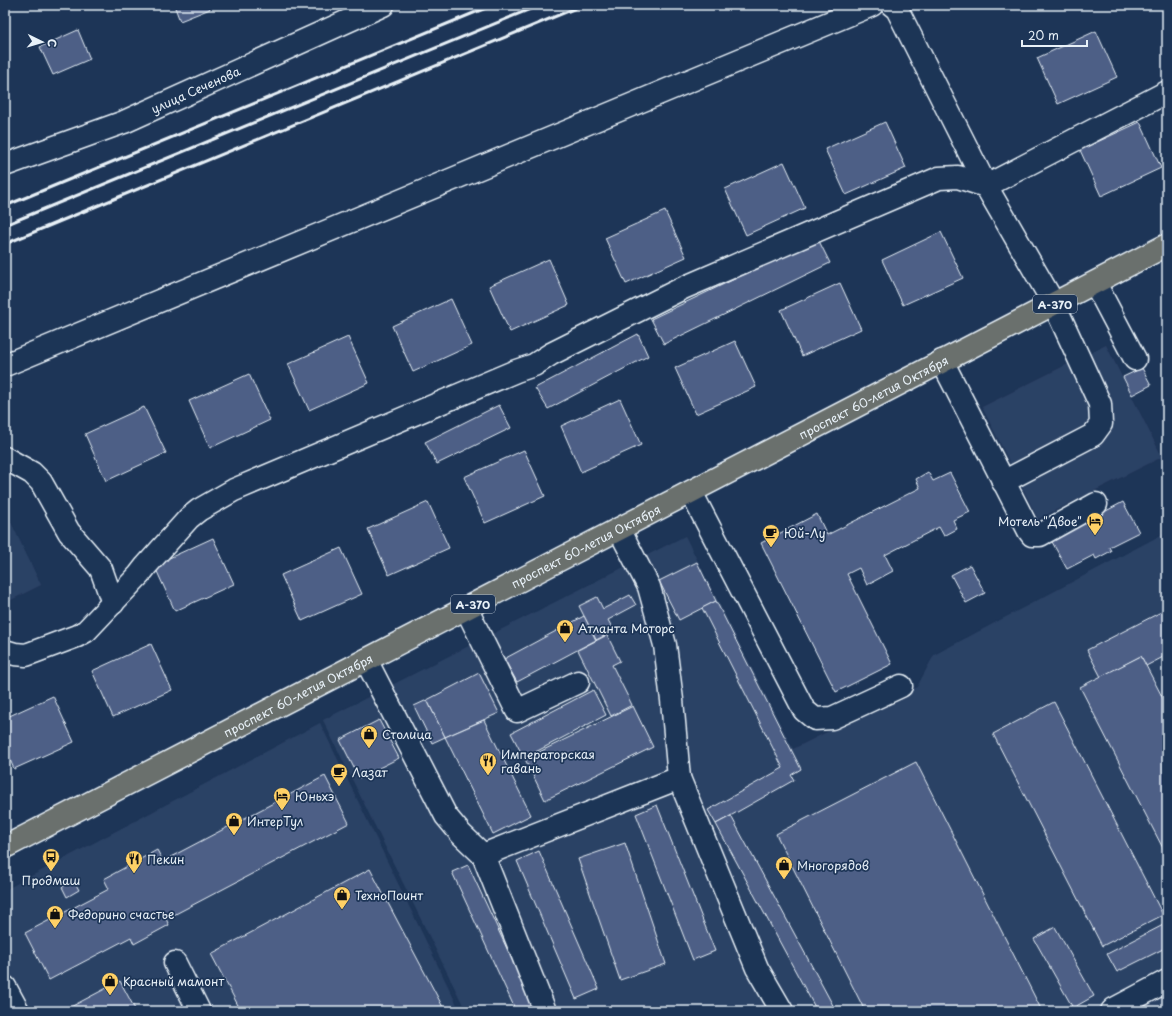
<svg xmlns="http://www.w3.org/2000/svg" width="1172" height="1016" font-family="'Playpen Sans',sans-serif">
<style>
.built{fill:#2c4265}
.building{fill:#4e5f86;stroke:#e8f1f8}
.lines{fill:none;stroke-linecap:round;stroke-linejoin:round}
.minor-casing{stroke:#e8f1f8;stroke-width:25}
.highway-casing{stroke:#e8f1f8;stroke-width:25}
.minor{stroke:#1d3557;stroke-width:22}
.highway{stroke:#6b706d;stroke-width:22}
.rail{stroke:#e8f1f8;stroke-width:3}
.labels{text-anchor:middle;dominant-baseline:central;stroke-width:3.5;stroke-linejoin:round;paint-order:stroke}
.shield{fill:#1d3557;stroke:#abb9c8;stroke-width:1}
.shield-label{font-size:11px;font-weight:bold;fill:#e8f1f8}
.street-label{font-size:12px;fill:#e8f1f8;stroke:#1d3557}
.poi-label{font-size:12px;fill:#e8f1f8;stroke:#1d3557;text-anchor:start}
</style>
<rect width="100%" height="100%" fill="#1d3557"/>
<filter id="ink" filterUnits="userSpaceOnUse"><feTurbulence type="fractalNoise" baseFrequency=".025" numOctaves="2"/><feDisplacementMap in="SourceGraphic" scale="8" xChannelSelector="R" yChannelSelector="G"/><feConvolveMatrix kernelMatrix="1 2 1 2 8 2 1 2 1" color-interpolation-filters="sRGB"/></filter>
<g filter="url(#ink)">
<!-- built -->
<g class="built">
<polygon points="1106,345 1162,457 1038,519 982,407"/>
<polygon points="5,510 41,585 5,603"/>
<polygon points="1167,532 1167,1011 466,1011 323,720 685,536 793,749 917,687 934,655"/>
<polygon points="320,723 460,1011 5,1011 5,890"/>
</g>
<!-- building -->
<g class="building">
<polygon points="174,5 208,5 210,9 180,21"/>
<polygon points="78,30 90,59 53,75 40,47"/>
<polygon points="1096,31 1117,77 1058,104 1037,58"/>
<polygon points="885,122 906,168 846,195 825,149"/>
<polygon points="1140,122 1161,168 1101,196 1080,150"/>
<polygon points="784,162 805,208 746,235 725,189"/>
<polygon points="665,211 686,257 626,284 605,238"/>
<polygon points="941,232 963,278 903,305 882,260"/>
<polygon points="818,239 830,263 664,344 651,319"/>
<polygon points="549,259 569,305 510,332 489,286"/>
<polygon points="840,283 861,329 802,356 781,310"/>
<polygon points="451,299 472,345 413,372 392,326"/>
<polygon points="638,334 648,356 548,409 535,388"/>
<polygon points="348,337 369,383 309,410 288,364"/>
<polygon points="735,341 756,387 696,414 675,368"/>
<polygon points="1142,368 1151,385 1132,395 1123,377"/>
<polygon points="249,374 270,420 210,448 189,401"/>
<polygon points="620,399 641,445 581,472 561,426"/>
<polygon points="499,405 511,428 437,464 425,442"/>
<polygon points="144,407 166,453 106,481 85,434"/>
<polygon points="524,450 545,496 485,523 464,477"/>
<polygon points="928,472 933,481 950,473 970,512 953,520 957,529 944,536 939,527 885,555 893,571 867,585 859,568 847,574 892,664 836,692 761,543 817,514 827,535 920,488 916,479"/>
<polygon points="428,502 449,548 389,575 368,529"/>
<polygon points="1123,502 1139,532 1109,547 1111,551 1096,559 1094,555 1067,569 1051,540"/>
<polygon points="213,538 234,584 175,611 154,565"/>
<polygon points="341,548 362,594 302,621 281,575"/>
<polygon points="697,562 716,601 679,620 659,581"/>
<polygon points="970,565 985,593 966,603 951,575"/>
<polygon points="630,595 636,605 608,620 614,631 596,640 579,606 597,597 603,609"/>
<polygon points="716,601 801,769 791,775 794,780 716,824 708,810 783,768 702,608"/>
<polygon points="1167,609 1167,655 1146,666 1141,656 1101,677 1087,650"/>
<polygon points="584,616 596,640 517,682 504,659"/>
<polygon points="607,635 620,661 612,665 632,705 611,716 578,650"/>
<polygon points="151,644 172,690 113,717 92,671"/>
<polygon points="1141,656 1167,706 1167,856 1080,687"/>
<polygon points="479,673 499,713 445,737 427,700"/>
<polygon points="593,690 606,715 524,758 511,733"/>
<polygon points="53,696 74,742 14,769 5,748 5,718"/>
<polygon points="427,700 445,737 432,743 414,706"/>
<polygon points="1054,702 1163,915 1102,946 993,734"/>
<polygon points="633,706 653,747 545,800 525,759"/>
<polygon points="379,720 399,758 359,778 340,740"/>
<polygon points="484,720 531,815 493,834 445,737"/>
<polygon points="916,762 1042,1011 865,1011 776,834"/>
<polygon points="325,776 349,823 166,919 169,925 134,944 131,937 49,980 25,933 109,889 104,879 157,850 163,861"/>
<polygon points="657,805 715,951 693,960 636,814"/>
<polygon points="731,816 836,1011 817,1011 716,824"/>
<polygon points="625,843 666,964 620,980 578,859"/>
<polygon points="539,851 599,989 576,999 517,861"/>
<polygon points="468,865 536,1011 516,1011 452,872"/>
<polygon points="370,869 445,1011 241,1011 211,954"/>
<polygon points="74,881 79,890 67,897 62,887"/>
<polygon points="1167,923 1167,947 1117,972 1107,954"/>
<polygon points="1055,927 1094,996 1073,1008 1034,939"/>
<polygon points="120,981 136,1011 63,1011"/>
</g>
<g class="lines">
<defs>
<g id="minor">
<polyline points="892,5 897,9 986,186 1054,304 1100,404 1101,424 1093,435 1003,482"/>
<path id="s1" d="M 5,165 L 124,122 L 383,5"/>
<polyline points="1095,283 1135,359"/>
<polyline points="942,361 1029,531 1032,535 1040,535 1096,504"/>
<polyline points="5,365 872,5"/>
<polyline points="5,458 32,473 41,482 69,532 101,569 113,603"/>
<polyline points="691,492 804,710 815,719 832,718 901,686"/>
<polyline points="466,608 517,711 578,682"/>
<polyline points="5,651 15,654 26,655 77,636 86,631 139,575 146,566 189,518 199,510 234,490 516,371 534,365 551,354 683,288 939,178 958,177 986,186 1167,92"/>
<polyline points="366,660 446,816 461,834 483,855 679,778 672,700 665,645 649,587 619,529"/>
<polyline points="679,778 757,968 782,1011"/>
<polyline points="483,855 545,1011"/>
<polyline points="175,963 199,1011"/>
<polyline points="5,987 18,1011"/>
<polyline points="1112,1011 1114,1009 1167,981"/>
</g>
<g id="highway">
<path id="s2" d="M 5,847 L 1167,245"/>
</g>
</defs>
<!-- minor casing -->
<use href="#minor" class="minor-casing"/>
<!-- highway casing -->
<use href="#highway" class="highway-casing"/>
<!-- minor -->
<use href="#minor" class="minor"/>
<!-- highway -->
<use href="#highway" class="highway"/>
<!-- rail -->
<g class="rail">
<polyline points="5,206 493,5"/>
<polyline points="5,225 540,5"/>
<polyline points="5,244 583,5"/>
</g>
</g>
</g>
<!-- icons -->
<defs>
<symbol id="hotel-pin" viewBox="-11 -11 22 30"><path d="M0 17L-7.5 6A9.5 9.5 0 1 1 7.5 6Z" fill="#ffd166" stroke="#1d3557"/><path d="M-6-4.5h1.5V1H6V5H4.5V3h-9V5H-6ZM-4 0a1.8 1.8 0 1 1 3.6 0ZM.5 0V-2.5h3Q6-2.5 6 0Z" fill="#111"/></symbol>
<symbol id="cafe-pin" viewBox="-11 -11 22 30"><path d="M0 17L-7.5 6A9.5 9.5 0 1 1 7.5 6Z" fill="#ffd166" stroke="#1d3557"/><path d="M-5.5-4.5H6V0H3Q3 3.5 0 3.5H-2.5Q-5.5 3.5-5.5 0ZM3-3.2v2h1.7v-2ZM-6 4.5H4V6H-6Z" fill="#111"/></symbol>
<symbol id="shop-pin" viewBox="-11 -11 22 30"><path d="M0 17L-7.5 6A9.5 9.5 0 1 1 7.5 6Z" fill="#ffd166" stroke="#1d3557"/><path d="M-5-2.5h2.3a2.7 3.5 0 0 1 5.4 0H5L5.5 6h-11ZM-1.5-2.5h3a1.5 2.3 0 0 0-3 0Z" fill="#111"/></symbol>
<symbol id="restaurant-pin" viewBox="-11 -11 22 30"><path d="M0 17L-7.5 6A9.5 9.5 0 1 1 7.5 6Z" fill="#ffd166" stroke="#1d3557"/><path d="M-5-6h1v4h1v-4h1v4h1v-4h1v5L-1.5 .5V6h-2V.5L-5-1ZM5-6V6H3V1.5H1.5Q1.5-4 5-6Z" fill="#111"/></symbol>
<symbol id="bus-pin" viewBox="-11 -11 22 30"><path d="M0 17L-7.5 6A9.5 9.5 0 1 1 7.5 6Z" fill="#ffd166" stroke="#1d3557"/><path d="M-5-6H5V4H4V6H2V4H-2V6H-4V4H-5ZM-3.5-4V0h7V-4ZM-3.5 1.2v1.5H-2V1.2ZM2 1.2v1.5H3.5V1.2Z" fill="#111"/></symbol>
</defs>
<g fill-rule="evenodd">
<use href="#hotel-pin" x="1085" y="511" width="20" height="27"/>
<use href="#cafe-pin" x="761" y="523" width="20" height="27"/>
<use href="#shop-pin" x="555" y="618" width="20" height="27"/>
<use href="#shop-pin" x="359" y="724" width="20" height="27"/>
<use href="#restaurant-pin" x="478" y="751" width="20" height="27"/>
<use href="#cafe-pin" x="329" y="762" width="20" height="27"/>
<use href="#hotel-pin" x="272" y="786" width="20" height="27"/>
<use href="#shop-pin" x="224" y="811" width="20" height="27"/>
<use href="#bus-pin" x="41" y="847" width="20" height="27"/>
<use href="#restaurant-pin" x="124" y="849" width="20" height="27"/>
<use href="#shop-pin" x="774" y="855" width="20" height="27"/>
<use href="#shop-pin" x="332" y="885" width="20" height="27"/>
<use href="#shop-pin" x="45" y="904" width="20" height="27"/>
<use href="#shop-pin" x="100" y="971" width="20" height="27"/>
</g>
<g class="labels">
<!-- shield labels -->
<g class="shield">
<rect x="1033" y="295" width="44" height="18" rx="3"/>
<rect x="451" y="595" width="44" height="18" rx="3"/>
</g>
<g class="shield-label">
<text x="1055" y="304">А-370</text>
<text x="473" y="604">А-370</text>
</g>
<!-- street labels -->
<g class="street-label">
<text stroke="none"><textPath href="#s1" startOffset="205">улица Сеченова</textPath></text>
<text stroke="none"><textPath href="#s2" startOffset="978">проспект 60-летия Октября</textPath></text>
<text stroke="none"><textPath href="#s2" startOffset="654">проспект 60-летия Октября</textPath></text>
<text stroke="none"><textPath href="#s2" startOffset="330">проспект 60-летия Октября</textPath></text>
</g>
<!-- poi labels -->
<g class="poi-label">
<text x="1082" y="521" text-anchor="end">Мотель "Двое"</text>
<text x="784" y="533">Юй-Лу</text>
<text x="578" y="628">Атланта Моторс</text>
<text x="382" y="734">Столица</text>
<text x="501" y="754">Императорская<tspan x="501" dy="14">гавань</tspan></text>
<text x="352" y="772">Лазат</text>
<text x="295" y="796">Юньхэ</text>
<text x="247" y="821">ИнтерТул</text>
<text x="147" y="859">Пекин</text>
<text x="797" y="865">Многорядов</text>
<text x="51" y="880" text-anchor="middle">Продмаш</text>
<text x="355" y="895">ТехноПоинт</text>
<text x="68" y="914">Федорино счастье</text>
<text x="123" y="981">Красный мамонт</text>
</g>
</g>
<!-- margin -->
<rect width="1172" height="1016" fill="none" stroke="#1d3557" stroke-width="20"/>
<rect x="10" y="10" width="1152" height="996" fill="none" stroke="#e8f1f8" stroke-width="1.5" filter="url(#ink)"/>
<!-- north arrow -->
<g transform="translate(42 42) rotate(95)" stroke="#1d3557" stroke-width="3" paint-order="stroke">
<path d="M0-3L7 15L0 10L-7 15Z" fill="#e8f1f8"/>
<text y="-6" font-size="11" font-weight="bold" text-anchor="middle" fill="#e8f1f8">С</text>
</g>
<!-- scale -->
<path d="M1022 40v6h65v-6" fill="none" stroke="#e8f1f8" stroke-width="2"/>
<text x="1028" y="40" font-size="12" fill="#e8f1f8" stroke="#1d3557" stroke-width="3" paint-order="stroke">20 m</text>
</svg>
